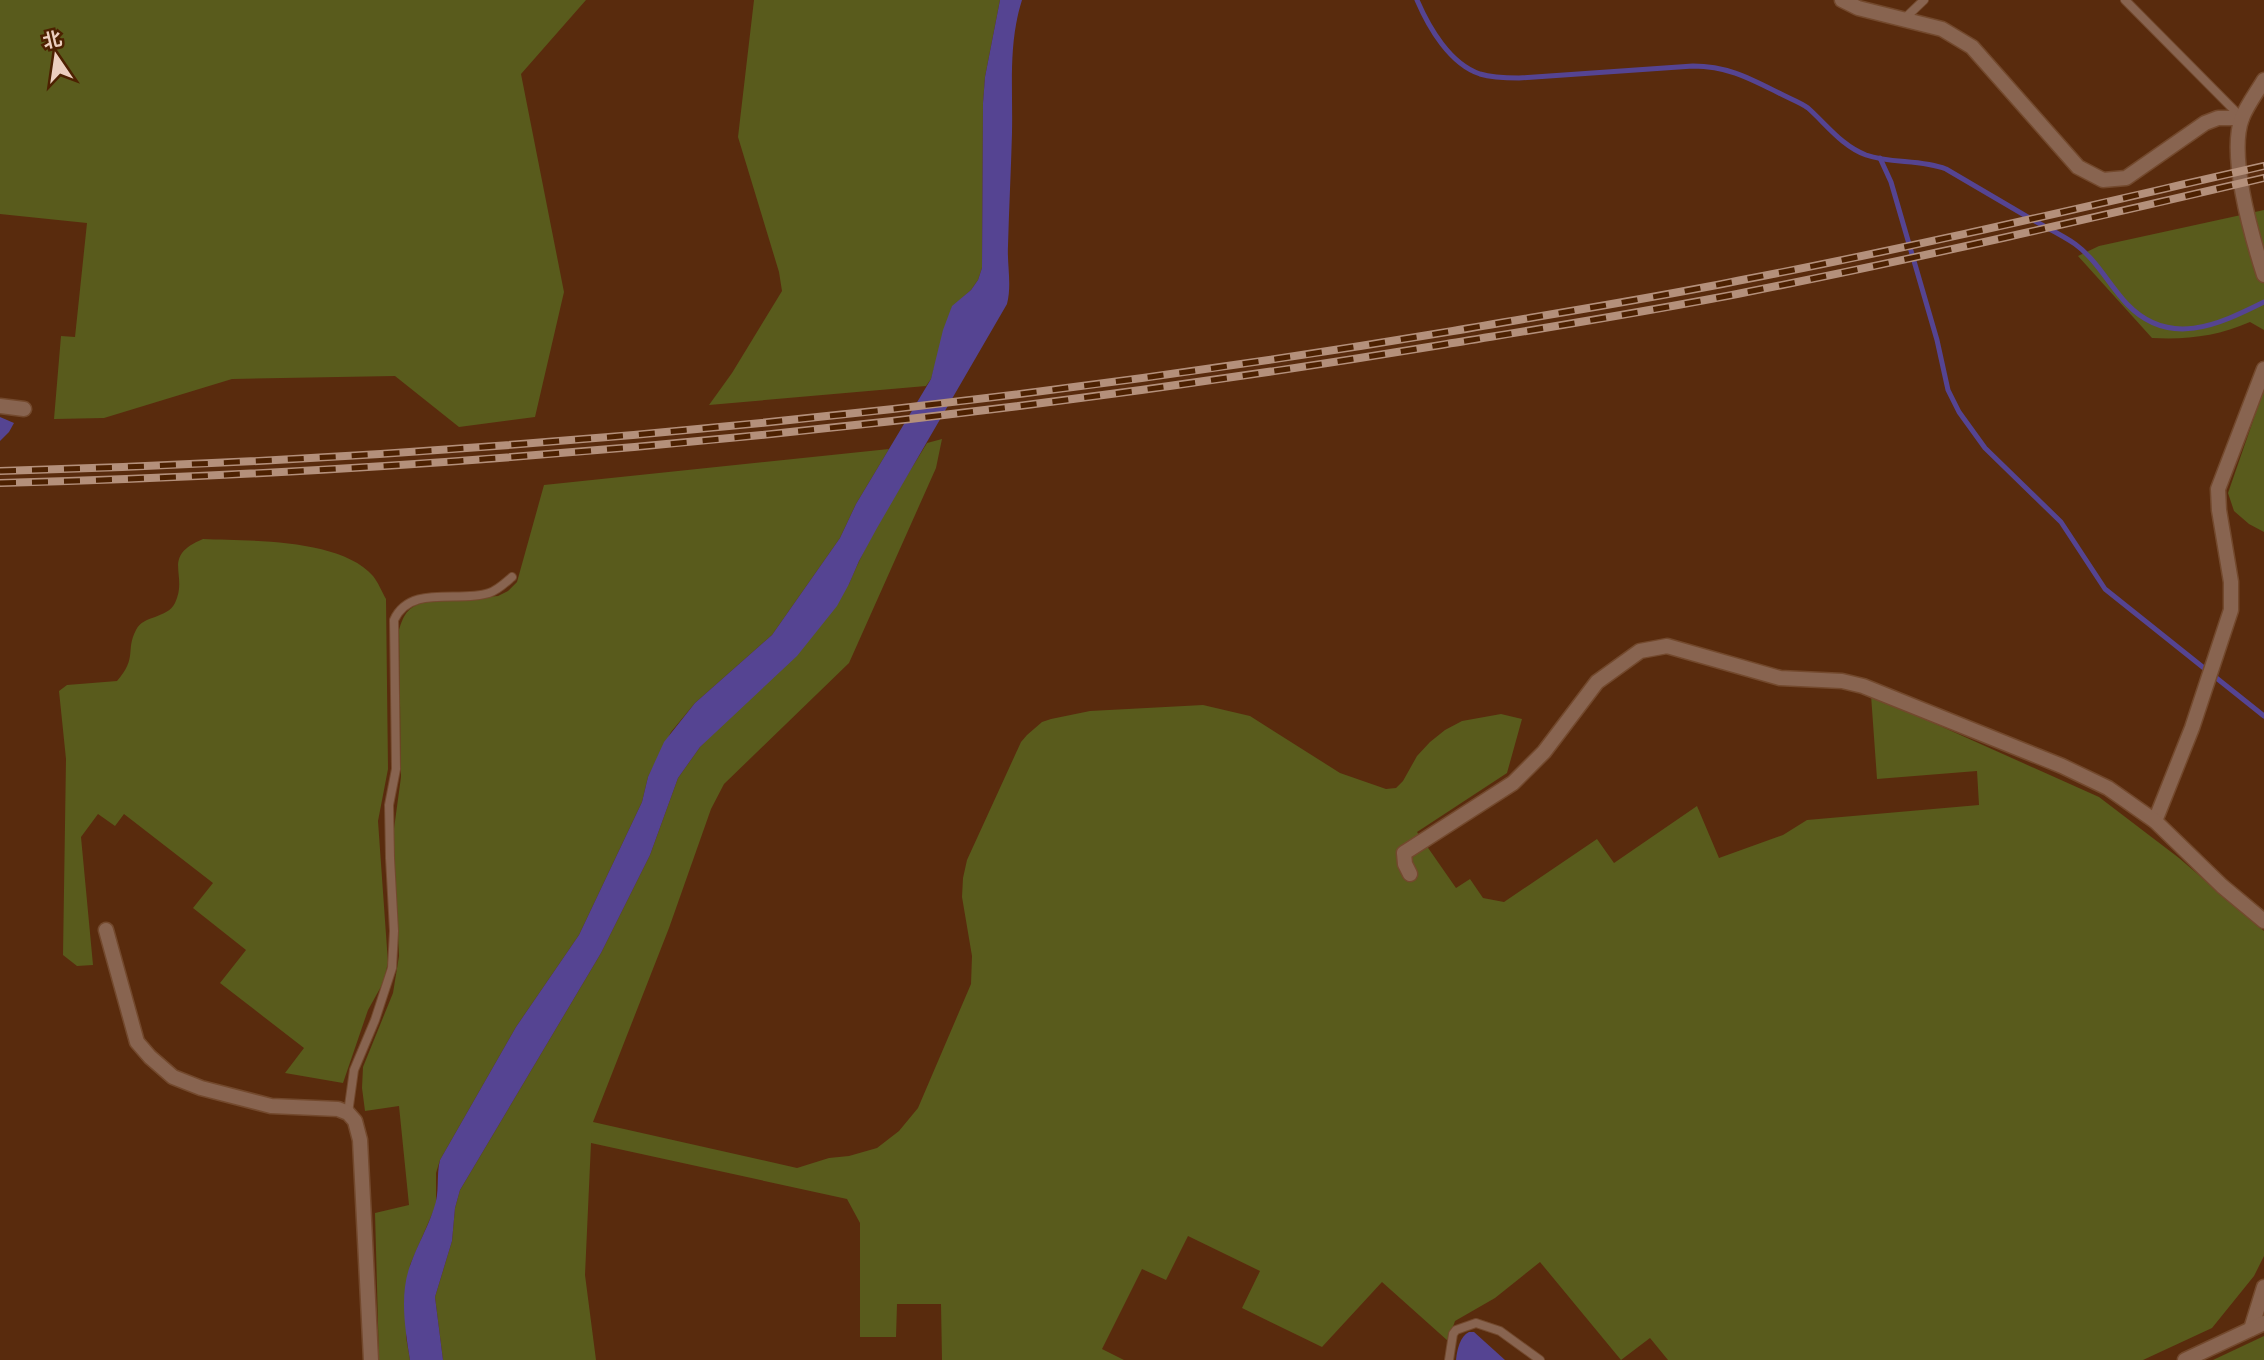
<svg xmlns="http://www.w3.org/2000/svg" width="2264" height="1360" font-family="'Work Sans','Noto Sans SC',sans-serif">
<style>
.green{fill:#595b1c}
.water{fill:#554492}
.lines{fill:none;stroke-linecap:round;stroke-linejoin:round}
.stream{stroke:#554492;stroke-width:5}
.service-casing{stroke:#73492d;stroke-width:10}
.minor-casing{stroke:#73492d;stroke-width:17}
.tertiary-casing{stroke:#73492d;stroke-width:17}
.service{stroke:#886450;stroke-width:8}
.minor{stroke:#886450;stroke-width:14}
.tertiary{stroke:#886450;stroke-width:14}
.rail-casing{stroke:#b4907b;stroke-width:8}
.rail{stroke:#4d2101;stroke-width:5;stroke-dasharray:16;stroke-linecap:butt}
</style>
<rect width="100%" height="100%" fill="#592b0d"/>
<!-- green -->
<g class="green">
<polygon points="0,0 586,0 521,74 564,292 535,417 459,427 395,376 232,379 104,418 54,419 61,336 75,337 87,223 0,214"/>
<polygon points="754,0 1000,0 985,77 983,103 982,268 978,280 971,290 952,307 931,379 926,386 709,405 732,373 782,291 779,272 738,137"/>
<path d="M 2264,210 L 2264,330 L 2250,322 C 2218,336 2187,340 2152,338 L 2078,256 L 2099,246 Z"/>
<polygon points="2264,389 2264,532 2249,524 2234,511 2228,493"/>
<path d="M 942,439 L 936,468 L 849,663 L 724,784 L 711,809 L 669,928 L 593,1122 L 797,1168 L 829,1158 L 849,1156 L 877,1148 L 899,1131 L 918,1108 L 971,984 L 972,956 L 962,897 L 963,878 L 967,860 L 1021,742 L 1027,735 L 1042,722 L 1051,719 L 1090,711 L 1203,705 L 1250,716 L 1340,773 L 1386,789 L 1396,788 L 1403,781 L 1417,756 L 1430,742 L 1445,730 L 1462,721 L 1501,714 L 1522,719 L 1507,773 L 1417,832 L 1456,888 L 1470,879 L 1483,898 L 1504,902 L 1597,839 L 1614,863 L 1697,806 L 1719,858 L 1783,835 L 1807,820 L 1979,805 L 1977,771 L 1877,779 L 1871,695 L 2099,797 L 2179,858 L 2264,931 L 2264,1256 L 2254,1276 L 2212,1328 L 2143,1360 L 1668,1360 L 1650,1338 L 1621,1360 L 1540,1262 L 1495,1298 L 1455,1321 L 1448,1341 L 1382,1282 L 1322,1347 L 1242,1308 L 1260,1271 L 1188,1236 L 1166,1280 L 1142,1269 L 1102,1349 L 1124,1360 L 942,1360 L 941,1304 L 897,1304 L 896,1337 L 860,1337 L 860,1223 L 847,1199 L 591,1143 L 585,1275 L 596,1360 L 443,1360 L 435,1297 L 452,1241 L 455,1208 L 460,1190 L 601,953 L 650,855 L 678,778 L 700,747 L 849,584 C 869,535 899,489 927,443 Z"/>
<path d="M 889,449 L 856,504 L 840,538 L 772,635 L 695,703 L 671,732 L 648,777 L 642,802 L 579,935 L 516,1027 L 440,1160 L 436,1173 L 436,1205 L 410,1265 L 406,1337 L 410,1360 L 379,1360 L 375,1213 L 409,1205 L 399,1106 L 365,1111 L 362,1088 L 363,1067 L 393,993 L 399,956 L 393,836 L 401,777 L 399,630 C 404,613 409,606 426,602 L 498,596 L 508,591 L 517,582 L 544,485 Z"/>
<path d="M 203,539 C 249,541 340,538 373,576 C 378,582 382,592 386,599 L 388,769 L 378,821 L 388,963 L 383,983 L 368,1010 L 343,1083 L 285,1073 L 304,1048 L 220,983 L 246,950 L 193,908 L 213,883 L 124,814 L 115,826 L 98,814 L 81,837 L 93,965 L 77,966 L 63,955 L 66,759 L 59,691 L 67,685 L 117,681 C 138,657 125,651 136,630 C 143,615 167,619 175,603 C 189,574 160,557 203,539 Z"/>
<polygon points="2264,1336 2264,1360 2213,1360"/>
</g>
<!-- water -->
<g class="water">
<path d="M 1000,0 L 1022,0 C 1008,44 1013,88 1012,133 C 1011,170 1009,208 1008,246 C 1007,265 1012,285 1007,304 L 877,528 L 859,561 L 849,584 L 837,606 L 797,656 L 700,747 L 678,778 L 650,855 L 601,953 L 460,1190 L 455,1208 L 452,1241 L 435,1297 L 443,1360 L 410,1360 C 405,1329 399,1293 411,1263 C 418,1244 428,1227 434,1208 C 440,1193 436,1175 440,1160 L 516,1027 L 579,935 L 642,802 L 648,777 L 664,742 L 695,703 L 772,635 L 840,538 L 856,504 L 931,379 L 943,330 L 952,306 L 971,290 L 978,280 L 982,268 L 983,103 L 985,77 Z"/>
<polygon points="0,417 14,423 9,432 0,441"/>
<path d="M 1469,1332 L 1474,1332 L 1505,1360 L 1456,1360 C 1457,1350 1460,1336 1469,1332 Z"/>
</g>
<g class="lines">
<!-- stream -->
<g class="stream">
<path d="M 1417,0 C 1429,28 1450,64 1480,74 C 1493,78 1506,78 1519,78 L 1693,66 C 1727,66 1749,78 1779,93 C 1788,98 1800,102 1808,108 C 1827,125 1842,146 1866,155 C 1892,164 1920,159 1946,169 C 1975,186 2004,203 2033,220 C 2047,228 2062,235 2075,244 C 2097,260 2109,285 2127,304 C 2169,348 2218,325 2264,302"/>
<polyline points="1880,158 1891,182 1937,340 1948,390 1959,412 1985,448 2061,522 2105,589 2264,716"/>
</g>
<defs>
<g id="service">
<polyline points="2125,0 2241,117"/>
<polyline points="1903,20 1924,0"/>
<path d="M 348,1113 L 354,1070 L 375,1020 L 392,968 L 394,931 L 390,858 L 389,805 L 396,769 L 394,620 C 410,584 459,603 489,593 C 498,590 505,583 512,577"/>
<polyline points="1449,1360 1453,1334 1456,1330 1476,1323 1500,1331 1540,1360"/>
</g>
<g id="minor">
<polyline points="1842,0 1858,8 1942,29 1972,47 2078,167 2103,180 2126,178 2205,123 2218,118 2242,118"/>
<path d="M 2264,80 C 2257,92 2247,105 2242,118 C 2228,155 2252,237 2264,275"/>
<polyline points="0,406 24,409"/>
<polyline points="2155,821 2192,728 2231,610 2231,582 2219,510 2218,489 2264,369"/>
<polyline points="1410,874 1405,864 1404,853 1513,783 1544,752 1597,682 1640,651 1667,646 1780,678 1842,681 1863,686 2062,766 2108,788 2155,821 2222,886 2264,921"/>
<polyline points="106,930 137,1042 150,1057 173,1077 201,1088 271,1106 338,1109 348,1113 355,1121 360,1140 371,1360"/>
<polyline points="2251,1329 2264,1287"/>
</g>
<polyline id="tertiary" points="2185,1360 2264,1323"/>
</defs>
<!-- service casing -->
<use href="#service" class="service-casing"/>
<!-- minor casing -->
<use href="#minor" class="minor-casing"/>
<!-- tertiary casing -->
<use href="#tertiary" class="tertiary-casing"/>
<!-- service -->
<use href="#service" class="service"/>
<!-- minor -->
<use href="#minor" class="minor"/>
<!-- tertiary -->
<use href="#tertiary" class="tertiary"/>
<defs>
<g id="rail">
<path d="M 0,471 C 487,458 972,411 1453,331 C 1551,314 1649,299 1747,279 C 1920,246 2092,205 2264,166"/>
<path d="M 0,483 C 483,471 965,423 1441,345 C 1544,328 1646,312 1747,292 C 1920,258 2092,218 2264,178"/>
</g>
</defs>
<!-- rail casing -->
<use href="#rail" class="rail-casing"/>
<!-- rail -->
<use href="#rail" class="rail"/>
</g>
<!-- north arrow -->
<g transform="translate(56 56) rotate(347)" stroke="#4d2101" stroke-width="5" paint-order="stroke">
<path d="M0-5L12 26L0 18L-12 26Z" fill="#eccfbf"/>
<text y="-10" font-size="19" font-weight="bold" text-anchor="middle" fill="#eccfbf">北</text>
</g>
</svg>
